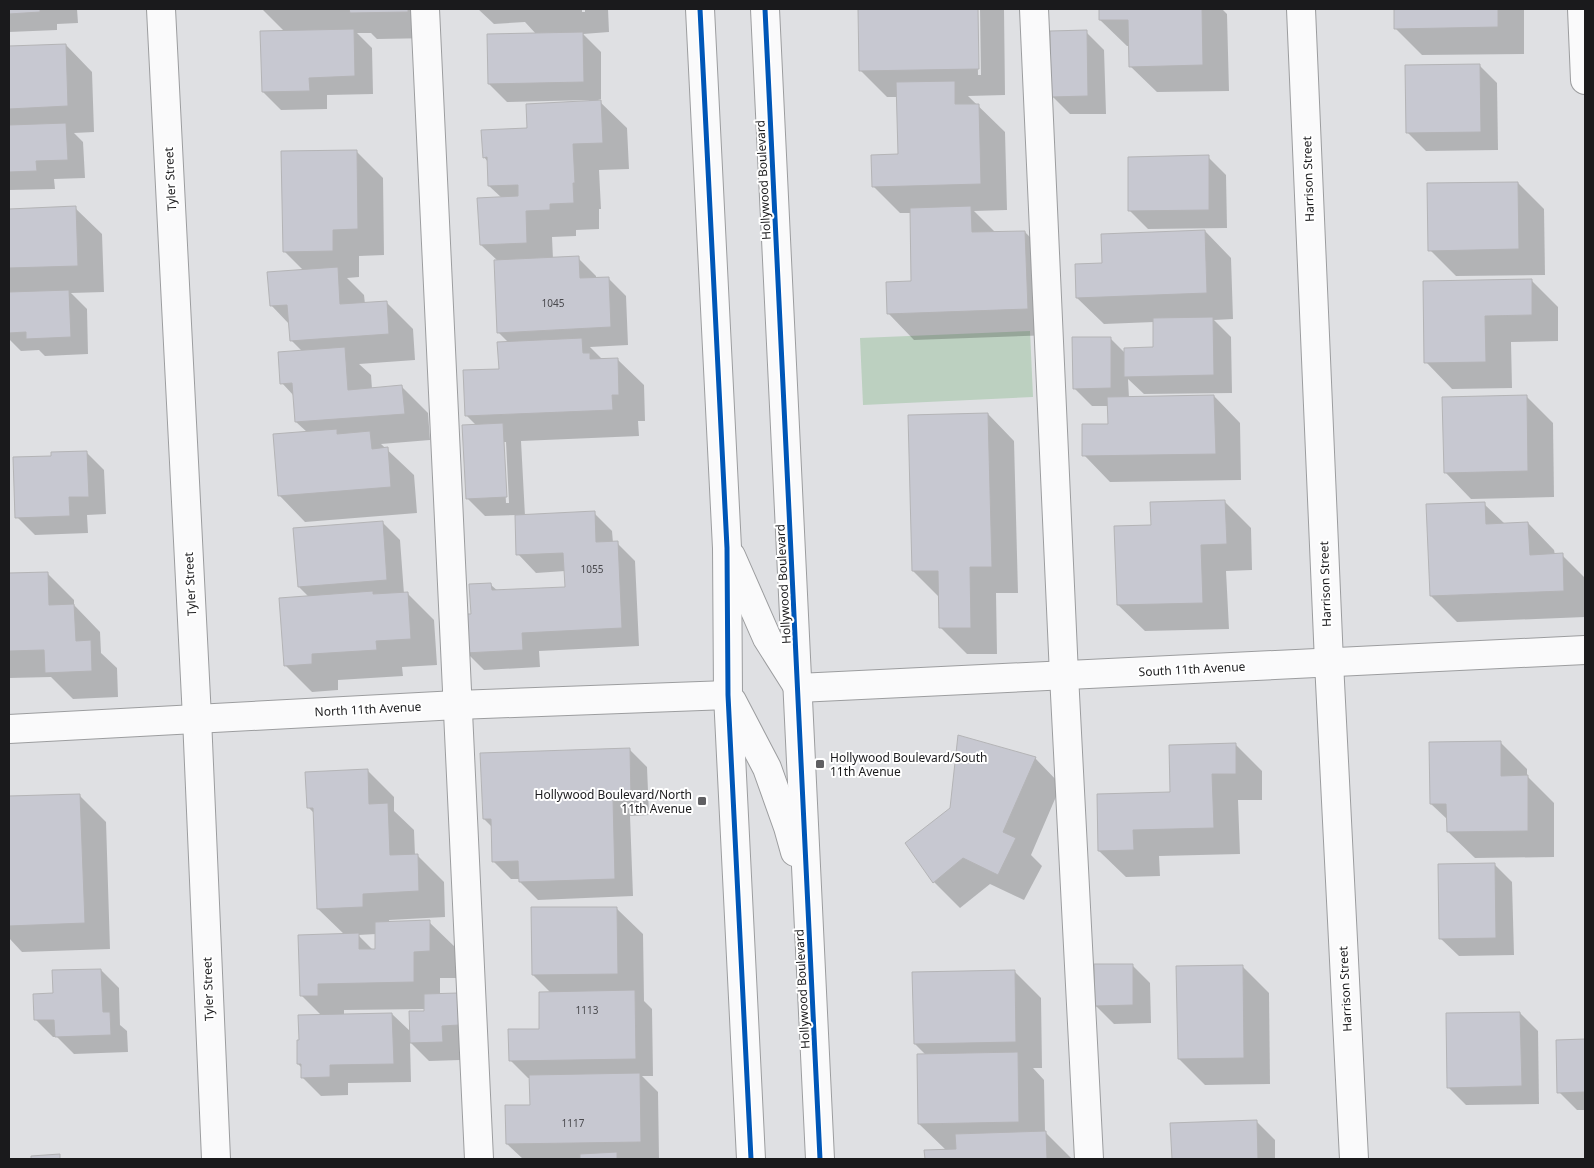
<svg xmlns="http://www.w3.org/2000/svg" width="1594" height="1168" font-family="'Noto Sans',sans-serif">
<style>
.green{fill:#bcd0c0}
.shadow{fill:#0003;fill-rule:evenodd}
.building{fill:#c7c8d1;stroke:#b4b4b6}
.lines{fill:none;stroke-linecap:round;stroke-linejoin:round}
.minor-casing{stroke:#9c9d9f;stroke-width:30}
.major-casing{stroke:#9c9d9f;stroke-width:30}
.minor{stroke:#fafafb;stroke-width:28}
.major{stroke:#fafafb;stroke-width:28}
.cycleway-casing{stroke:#fff;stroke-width:8}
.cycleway{stroke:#0057b8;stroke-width:5}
.poi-dot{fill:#5f5f62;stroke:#fff;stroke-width:2}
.labels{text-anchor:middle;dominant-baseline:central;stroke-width:4;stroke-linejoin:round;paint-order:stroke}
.number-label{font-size:10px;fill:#49494d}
.street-label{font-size:12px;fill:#1a1a1c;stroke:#fff}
.poi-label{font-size:12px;fill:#1a1a1c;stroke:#fff;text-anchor:start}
</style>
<rect width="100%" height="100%" fill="#dfe0e3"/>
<!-- green -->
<polygon class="green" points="1030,331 1033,397 863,405 860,338"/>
<!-- shadow -->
<g class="shadow">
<polygon points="9,9 77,9 78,23 57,24 57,30 9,32"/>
<polygon points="262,9 433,9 434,38 377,39 371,33 357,33 372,48 373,94 327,95 327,109 281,110 263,92 285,32"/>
<path d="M 478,9 L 582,9 L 582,12 L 585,12 L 585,9 L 608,9 L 609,32 L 583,34 L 601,52 L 601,99 L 598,100 L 627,128 L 629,169 L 599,170 L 601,209 L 599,209 L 599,229 L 576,230 L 576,236 L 552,237 L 553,259 L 578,258 L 596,276 L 596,278 L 608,278 L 626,296 L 628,345 L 590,347 L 602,359 L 617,359 L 644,385 L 645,421 L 638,421 L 639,436 L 521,441 L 525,516 L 594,513 L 612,531 L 613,543 L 617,543 L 635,561 L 639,646 L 539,651 L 540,667 L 484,670 L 466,652 L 472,615 L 491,585 L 498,591 L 566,588 L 565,571 L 536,573 L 518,554 L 516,515 L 485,516 L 467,498 L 476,425 L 467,416 L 500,370 L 509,343 L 498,332 L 498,261 L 481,245 L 502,198 L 489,186 L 488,162 L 484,157 L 529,129 L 589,102 L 589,100 L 507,102 L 489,84 L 537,35 L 525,22 L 494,24 ZM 503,442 L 506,442 L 509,503 L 506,503 Z"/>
<polygon points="859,9 977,9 978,75 981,75 980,9 1004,9 1005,95 968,96 1005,132 1007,210 974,211 996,233 1025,232 1051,259 1054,335 914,340 888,313 913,282 911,213 900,213 873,186 899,156 898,97 887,97 861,71"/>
<polygon points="1100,9 1222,9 1227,14 1229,91 1157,92 1130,66 1130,46 1127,46 1100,20"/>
<polygon points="1395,9 1524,9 1524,54 1422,55 1396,29"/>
<polygon points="1086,32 1104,50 1106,114 1070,114 1052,96"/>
<polygon points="66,45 92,72 94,132 74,133 83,142 85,178 54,179 55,189 9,190 9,48"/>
<polygon points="1479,65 1497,83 1498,150 1426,151 1408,133"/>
<polygon points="356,151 383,178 384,255 359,256 359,277 347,278 364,295 365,304 386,302 413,329 415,360 359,364 371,375 372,389 402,387 428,413 430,440 381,444 414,475 417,513 305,522 279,495 307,432 296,422 294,396 282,383 303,352 291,340 290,325 271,305 304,271 285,252"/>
<polygon points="1208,157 1226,175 1227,228 1148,229 1130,211"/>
<polygon points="1518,183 1544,209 1545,275 1456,276 1430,250"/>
<polygon points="75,208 102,234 104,292 71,293 87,309 88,354 45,356 39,350 21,351 9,339 9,210"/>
<polygon points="1205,231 1231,258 1233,319 1214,320 1231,337 1232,393 1144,394 1128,379 1129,398 1214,396 1240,423 1241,480 1110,482 1084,455 1109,425 1109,406 1092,406 1074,388 1110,338 1125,353 1155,348 1154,322 1104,324 1077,298 1103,264"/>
<polygon points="1531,280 1558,307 1558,341 1511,342 1512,388 1452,389 1426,362 1424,282"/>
<polygon points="1526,396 1553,423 1554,497 1471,499 1445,472"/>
<polygon points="988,414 1014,441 1018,593 996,593 997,654 967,654 941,628 940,598 913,571"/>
<polygon points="86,452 104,470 106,514 87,515 88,533 35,535 17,517 52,457"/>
<polygon points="1225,502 1251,528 1252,570 1226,571 1229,629 1145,631 1118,605 1152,526"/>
<polygon points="1484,504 1505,524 1528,523 1554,550 1555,555 1562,555 1585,578 1585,617 1457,622 1431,596"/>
<polygon points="382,522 400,540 404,594 407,593 434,620 437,665 402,667 403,676 338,680 338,690 312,692 285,665 309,597 299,587"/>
<polygon points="47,573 74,600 74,605 100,632 101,653 117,668 118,697 73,699 51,677 9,678 9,574"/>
<polygon points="1500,742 1527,769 1527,776 1554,803 1554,857 1475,858 1448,832 1448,820 1431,804"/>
<polygon points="1235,744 1262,771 1262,800 1238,800 1240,854 1159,856 1160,876 1126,877 1099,851"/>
<polygon points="629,749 647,767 649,815 630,816 633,896 538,900 520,882 520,879 511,879 493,861 492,827 484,819"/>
<polygon points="1035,758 1061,785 1031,855 1042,866 1024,900 990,884 960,908 934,882"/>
<path d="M 367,770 L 394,797 L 394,811 L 414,830 L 415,856 L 418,856 L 444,882 L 445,917 L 389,920 L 389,923 L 429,922 L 456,948 L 456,978 L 440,978 L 440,995 L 458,994 L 460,1060 L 429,1061 L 410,1042 L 411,1082 L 348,1083 L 348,1095 L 321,1096 L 303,1078 L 302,1068 L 298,1064 L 300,1041 L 321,1015 L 301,995 L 345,935 L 318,909 L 314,813 L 309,808 ZM 376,934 L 377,950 L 373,950 L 358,935 ZM 426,1009 L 426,1012 L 411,1032 L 392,1014 L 344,1015 L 344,1010 Z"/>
<polygon points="79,795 106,822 110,949 22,952 9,938 9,798"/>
<polygon points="1494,864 1512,882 1514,955 1459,956 1440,938"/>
<polygon points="616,908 643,934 644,1001 652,1009 653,1076 642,1076 658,1092 659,1159 523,1159 507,1144 531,1106 530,1078 528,1078 510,1060 541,1030 551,993 533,975"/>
<polygon points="1132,965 1150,983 1151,1023 1114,1024 1096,1006"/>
<polygon points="1242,966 1269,993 1270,1084 1205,1085 1179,1059"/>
<polygon points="101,970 119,988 120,1025 127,1031 128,1052 74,1054 57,1037 53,1037 35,1019 55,995"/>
<polygon points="1014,971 1041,998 1042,1068 1033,1068 1044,1080 1045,1132 1072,1159 926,1159 926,1151 946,1150 919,1124 926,1055 915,1044"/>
<polygon points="1520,1013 1538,1031 1539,1104 1466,1105 1448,1087"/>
<polygon points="1558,1041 1585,1041 1585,1110 1577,1110 1559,1092"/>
<polygon points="1257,1122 1275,1140 1275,1159 1173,1159 1172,1125"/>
</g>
<!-- building -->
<g class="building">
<polygon points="9,9 40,9 40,12 9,14"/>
<polygon points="349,9 408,9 408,12 350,13"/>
<polygon points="858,9 978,9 979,69 859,71"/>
<polygon points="1099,9 1202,9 1203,65 1129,67 1128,20 1099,20"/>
<polygon points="1394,9 1498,9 1498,27 1394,29"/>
<polygon points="354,29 355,76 309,78 310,91 262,92 260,31"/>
<polygon points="1087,30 1088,96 1051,97 1050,31"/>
<polygon points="583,32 584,82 488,84 487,34"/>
<polygon points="66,44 68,106 9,109 9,46"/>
<polygon points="1480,64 1481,132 1406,133 1405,65"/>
<polygon points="955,81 955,104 979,104 981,184 872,187 871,155 898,154 896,82"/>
<polygon points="601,100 603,143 573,144 575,183 573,183 574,203 550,204 550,210 526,211 527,243 480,245 477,198 518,196 518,185 488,186 487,157 483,158 481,130 527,128 526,104"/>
<polygon points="66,123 68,160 36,161 37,171 9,172 9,125"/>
<polygon points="357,150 358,229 333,230 333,251 283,252 281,151"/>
<polygon points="1209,155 1209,210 1128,211 1128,157"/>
<polygon points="1518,182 1519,249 1428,251 1427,183"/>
<polygon points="76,206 78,266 9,268 9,209"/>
<polygon points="971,206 972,232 1025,231 1028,309 887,314 886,282 911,281 910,208"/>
<polygon points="1205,230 1207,293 1076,298 1075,264 1102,263 1101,234"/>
<polygon points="579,256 580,278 609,277 611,327 497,333 494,260"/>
<polygon points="338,267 340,304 387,301 389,334 290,341 287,305 270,306 267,272"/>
<polygon points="1532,279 1532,315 1485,316 1486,362 1424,363 1423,281"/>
<polygon points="69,290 71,337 26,339 26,332 9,333 9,292"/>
<polygon points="1213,317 1214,375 1124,377 1124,348 1153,347 1153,318"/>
<polygon points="1072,337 1111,337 1111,388 1073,389"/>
<polygon points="582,338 583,353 590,353 590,359 618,358 619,395 612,395 613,410 465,416 463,370 499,369 497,342"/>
<polygon points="345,347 348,390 402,385 405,414 295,422 292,383 280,384 278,352"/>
<polygon points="1214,395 1216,454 1082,456 1082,424 1108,424 1107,397"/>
<polygon points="1527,395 1528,471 1444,473 1442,397"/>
<polygon points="988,413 992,567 970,567 971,628 939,628 938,571 912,571 908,415"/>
<polygon points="503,423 507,497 466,499 462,425"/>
<polygon points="337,429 337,434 370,431 372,449 388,447 391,487 278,496 273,434"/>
<polygon points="87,451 89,497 69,497 70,516 15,518 13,457 51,456 51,452"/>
<polygon points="1225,500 1227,544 1201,545 1203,603 1117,605 1114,526 1151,525 1150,502"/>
<polygon points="1485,502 1486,524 1528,522 1530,555 1563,553 1564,591 1430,596 1426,504"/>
<polygon points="595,511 596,542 618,541 622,628 522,633 523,650 465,653 463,614 471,614 469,584 491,583 492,590 565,587 563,553 516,555 515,515"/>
<polygon points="383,521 387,580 298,587 293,528"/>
<polygon points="48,572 49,605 74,604 76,641 91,640 92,671 45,673 44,650 9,651 9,573"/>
<polygon points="373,591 373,594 408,592 411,639 376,641 377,650 312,654 312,664 284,666 279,598"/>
<polygon points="958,735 1036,757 1003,832 1016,838 998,875 963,858 933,883 905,843 950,808"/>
<polygon points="1501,741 1501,776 1528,775 1528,831 1447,832 1446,804 1430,804 1429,742"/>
<polygon points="1236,743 1236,774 1212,774 1214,828 1133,830 1134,850 1098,851 1097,794 1170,792 1169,745"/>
<polygon points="630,748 631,798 613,799 615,879 519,882 518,861 492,862 491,819 483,819 480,753"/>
<polygon points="368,769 369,804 388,803 390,855 418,854 419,891 363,894 363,907 317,909 313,808 307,808 305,772"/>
<polygon points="80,794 85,923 9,926 9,796"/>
<polygon points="1495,863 1496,938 1439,939 1438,864"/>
<polygon points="531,907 617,907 618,974 532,975"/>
<polygon points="430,920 430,951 414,952 414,982 318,984 318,996 300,996 298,935 359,933 359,949 375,949 375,922"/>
<polygon points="1094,964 1133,964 1133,1005 1095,1006"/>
<polygon points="1243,965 1244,1058 1178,1059 1176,966"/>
<polygon points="101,969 103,1012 110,1012 111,1035 55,1037 54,1020 34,1020 33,994 53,993 52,970"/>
<polygon points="1015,970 1016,1042 914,1044 912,972"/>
<polygon points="635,990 636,1059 509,1061 508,1029 539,1029 539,992"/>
<polygon points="458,993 459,1025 442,1026 443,1042 410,1043 409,1011 424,1011 424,994"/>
<polygon points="1520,1012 1522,1086 1447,1088 1446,1013"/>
<polygon points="392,1013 394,1064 330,1065 330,1077 301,1078 301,1064 297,1064 297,1040 299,1040 298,1015"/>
<polygon points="1585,1039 1585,1092 1557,1093 1556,1040"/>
<polygon points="1018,1052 1019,1122 918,1124 917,1054"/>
<polygon points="640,1073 641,1142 506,1144 505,1105 530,1105 529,1075"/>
<polygon points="1257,1120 1258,1159 1172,1159 1170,1123"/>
<polygon points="1046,1131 1047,1159 925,1159 924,1150 956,1149 955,1134"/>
<polygon points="617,1152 617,1159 580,1159 580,1154"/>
<polygon points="60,1154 60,1159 31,1159 31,1156"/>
</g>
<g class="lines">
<defs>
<g id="minor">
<polyline points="161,9 197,718 216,1159"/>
<polyline points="425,9 479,1159"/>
<polyline points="1034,9 1064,675 1089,1159"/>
<polyline points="1301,9 1329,662 1354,1159"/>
<polyline points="1582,9 1585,80"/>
<polyline points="798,688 1585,650"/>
<polyline points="9,729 457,705 728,695"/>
</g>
<g id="major">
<polyline points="700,9 727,548 728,695 751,1159"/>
<polyline points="765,9 820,1159"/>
<polyline points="731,556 767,638 798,687"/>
<polyline points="732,701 767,768 788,827 795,852"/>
</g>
</defs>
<!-- minor casing -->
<use href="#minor" class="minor-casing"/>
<!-- major casing -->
<use href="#major" class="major-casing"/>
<!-- minor -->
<use href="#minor" class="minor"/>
<!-- major -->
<use href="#major" class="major"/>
<defs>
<g id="cycleway">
<polyline points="700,9 727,548 728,695 751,1159"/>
<polyline points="765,9 820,1159"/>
</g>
</defs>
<!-- cycleway casing -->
<use href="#cycleway" class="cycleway-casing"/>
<!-- cycleway -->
<use href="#cycleway" class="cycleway"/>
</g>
<!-- markers -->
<g class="poi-dot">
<rect x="815" y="759" width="10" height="10" rx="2.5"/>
<rect x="697" y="796" width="10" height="10" rx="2.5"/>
</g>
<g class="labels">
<!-- number labels -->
<g class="number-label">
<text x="553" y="303">1045</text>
<text x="592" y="569">1055</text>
<text x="587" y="1010">1113</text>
<text x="573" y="1123">1117</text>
</g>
<!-- street labels -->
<g class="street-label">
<text transform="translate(170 179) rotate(-93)">Tyler Street</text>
<text transform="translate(1308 179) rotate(-92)">Harrison Street</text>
<text transform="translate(763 180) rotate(-93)">Hollywood Boulevard</text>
<text transform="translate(190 584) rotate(-93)">Tyler Street</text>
<text transform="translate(783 584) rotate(-93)">Hollywood Boulevard</text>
<text transform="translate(1325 584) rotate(-92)">Harrison Street</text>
<text transform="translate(1192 669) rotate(-3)">South 11th Avenue</text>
<text transform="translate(368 709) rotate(-3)">North 11th Avenue</text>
<text transform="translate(208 989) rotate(-92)">Tyler Street</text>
<text transform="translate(802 989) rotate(-93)">Hollywood Boulevard</text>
<text transform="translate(1345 989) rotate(-93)">Harrison Street</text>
</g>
<!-- poi labels -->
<g class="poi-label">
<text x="830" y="757">Hollywood Boulevard/South<tspan x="830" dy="14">11th Avenue</tspan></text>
<text x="692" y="794" text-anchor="end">Hollywood Boulevard/North<tspan x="692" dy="14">11th Avenue</tspan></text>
</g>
</g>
<!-- border -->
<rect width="1594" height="1168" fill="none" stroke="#1a1a1c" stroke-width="20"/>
</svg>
